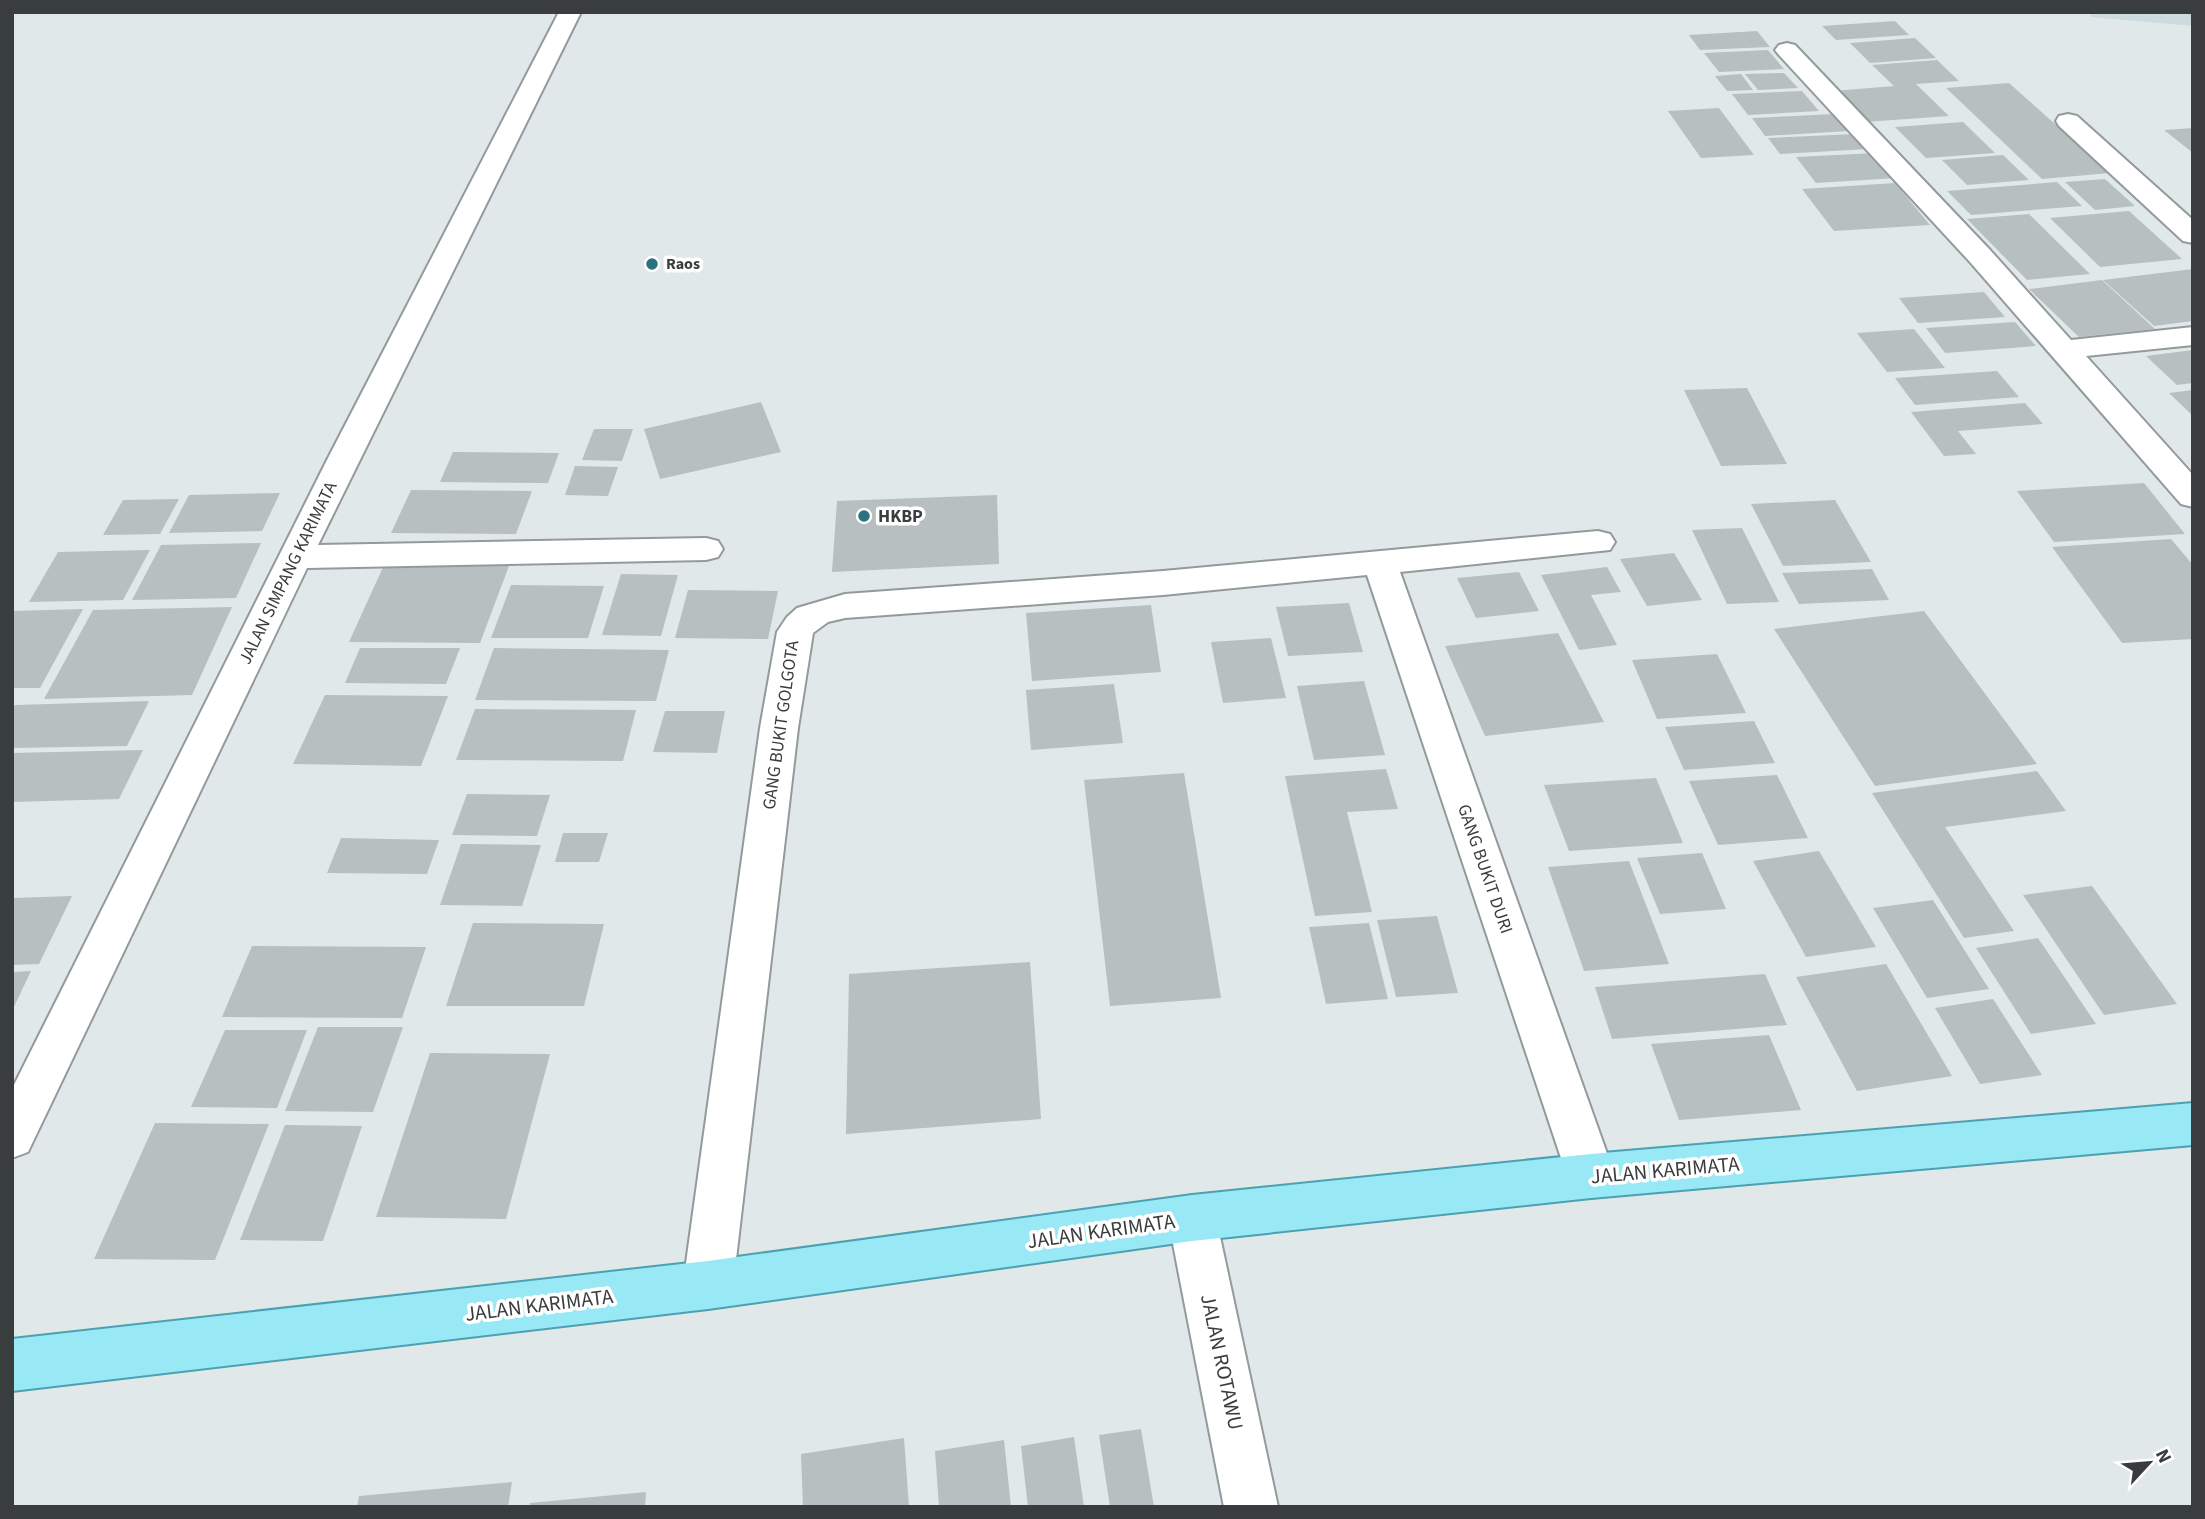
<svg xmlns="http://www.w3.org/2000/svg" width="2205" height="1519" font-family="'Source Sans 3',sans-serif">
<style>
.built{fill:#ccdbde}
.building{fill:#b7bfc0}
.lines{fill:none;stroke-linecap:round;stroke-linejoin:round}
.minor-casing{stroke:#939a9b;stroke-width:4}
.major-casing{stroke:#4aa2b1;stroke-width:4}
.minor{fill:#fff;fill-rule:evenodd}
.major{fill:#98e8f5;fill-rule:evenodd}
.poi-dot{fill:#2a727e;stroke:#fff;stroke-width:2.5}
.labels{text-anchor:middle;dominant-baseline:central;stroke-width:7;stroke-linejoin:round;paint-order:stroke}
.far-poi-label{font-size:16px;font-weight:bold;fill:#3a3d3d;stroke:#fff;text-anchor:start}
.poi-label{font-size:18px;font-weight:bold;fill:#3a3d3d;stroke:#fff;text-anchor:start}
.street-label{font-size:18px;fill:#3a3d3d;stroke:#fff}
.near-street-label{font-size:21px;fill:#3a3d3d;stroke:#fff}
</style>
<rect width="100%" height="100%" fill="#e1e8ea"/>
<!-- built -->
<polygon class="built" points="2089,12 2193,12 2193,26 2092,17"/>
<!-- building -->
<g class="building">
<polygon points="1895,21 1909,35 1836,40 1822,26"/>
<polygon points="1757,31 1770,47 1700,50 1689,35"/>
<polygon points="1915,38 1936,58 1870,63 1850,43"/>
<polygon points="1768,50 1784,69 1719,72 1704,53"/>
<polygon points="1937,60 1959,81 1916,84 1949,116 1865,122 1834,91 1894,86 1872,65"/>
<polygon points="1784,73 1798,88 1758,90 1745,74"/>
<polygon points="1741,74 1753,90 1727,91 1715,76"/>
<polygon points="2009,83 2110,173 2042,179 1946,88"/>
<polygon points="1802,91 1819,111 1748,115 1732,94"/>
<polygon points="1719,108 1754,155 1701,158 1668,111"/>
<polygon points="1835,114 1850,131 1765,136 1752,118"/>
<polygon points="1963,122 1995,153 1926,158 1895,127"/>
<polygon points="2193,128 2193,153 2164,130"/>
<polygon points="1855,134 1868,149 1780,154 1768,138"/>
<polygon points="1875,153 1897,178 1816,183 1796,157"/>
<polygon points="2003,155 2029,180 1967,185 1942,160"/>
<polygon points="2105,179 2135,206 2095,210 2065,182"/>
<polygon points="2057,182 2082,206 1971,215 1947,191"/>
<polygon points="1895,183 1930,225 1834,231 1802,189"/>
<polygon points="2129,211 2182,259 2100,267 2050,218"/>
<polygon points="2029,214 2090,274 2027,280 1967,219"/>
<polygon points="2193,269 2193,321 2154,326 2103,280"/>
<polygon points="2102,280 2155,329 2079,337 2029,289"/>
<polygon points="1984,292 2005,317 1918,323 1899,298"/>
<polygon points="2015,322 2036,346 1945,353 1926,328"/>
<polygon points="1914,329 1945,368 1887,372 1857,333"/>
<polygon points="2193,350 2193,383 2177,385 2146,356"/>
<polygon points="1997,371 2019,397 1915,405 1895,378"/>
<polygon points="1747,388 1787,464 1721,466 1684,390"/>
<polygon points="2193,390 2193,416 2169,393"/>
<polygon points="761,402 781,452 660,479 644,429"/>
<polygon points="2025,403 2043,424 1958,431 1976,454 1944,456 1911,412"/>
<polygon points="594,429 633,429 622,461 582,460"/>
<polygon points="453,452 559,453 548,483 440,482"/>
<polygon points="575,466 618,467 608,496 565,495"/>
<polygon points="2144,483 2185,534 2054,542 2017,491"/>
<polygon points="411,490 532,491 516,534 391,533"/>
<polygon points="280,493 262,531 169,533 189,495"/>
<polygon points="997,495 999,564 832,572 837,501"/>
<polygon points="179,499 160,534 103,535 123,500"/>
<polygon points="1835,500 1871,562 1783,566 1751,504"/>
<polygon points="1742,528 1779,602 1727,604 1692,530"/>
<polygon points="2171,539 2193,565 2193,639 2122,643 2052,547"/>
<polygon points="261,543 236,598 132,600 161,545"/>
<polygon points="150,550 123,600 29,602 58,552"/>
<polygon points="1674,553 1702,600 1647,606 1620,559"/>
<polygon points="384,565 509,566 480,643 349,642"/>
<polygon points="1607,567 1621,592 1591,595 1617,645 1579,650 1541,575"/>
<polygon points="1872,569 1889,600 1799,604 1782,573"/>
<polygon points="1519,572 1539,611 1476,618 1457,578"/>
<polygon points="621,574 678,575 661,636 602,635"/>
<polygon points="511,585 604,586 588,638 491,638"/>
<polygon points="688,590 778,591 768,639 675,638"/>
<polygon points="1349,603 1363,652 1288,656 1276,607"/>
<polygon points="1151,605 1161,672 1032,681 1026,613"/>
<polygon points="232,607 192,695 44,699 93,610"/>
<polygon points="83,609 40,688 12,688 12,611"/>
<polygon points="1924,611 2037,764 1875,786 1774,629"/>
<polygon points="1558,633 1604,722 1485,736 1445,646"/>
<polygon points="1271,638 1286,698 1223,703 1211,642"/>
<polygon points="360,648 460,648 446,684 345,683"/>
<polygon points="494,648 669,650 656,701 475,700"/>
<polygon points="1717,654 1746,713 1657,719 1632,660"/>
<polygon points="1364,681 1385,755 1314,760 1297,686"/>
<polygon points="1114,684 1123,743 1031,750 1026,690"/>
<polygon points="325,695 448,696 421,766 293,764"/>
<polygon points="149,701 127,746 12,748 12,709 15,705"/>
<polygon points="475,709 636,710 623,761 456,760"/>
<polygon points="665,711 725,711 717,753 653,752"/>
<polygon points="1754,721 1775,763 1684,770 1665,727"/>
<polygon points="143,750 119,799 12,802 12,753"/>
<polygon points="1386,769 1398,809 1347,812 1372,912 1315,916 1285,776"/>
<polygon points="2037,771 2066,811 1945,827 2014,931 1964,938 1872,793"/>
<polygon points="1184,773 1221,998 1110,1006 1084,780"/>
<polygon points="1777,775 1808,838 1718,845 1689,781"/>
<polygon points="1656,778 1683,843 1569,851 1544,785"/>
<polygon points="467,794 550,795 537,836 452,835"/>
<polygon points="563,833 608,833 599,862 555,862"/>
<polygon points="341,838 439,840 427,874 327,873"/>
<polygon points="461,844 541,845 522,906 440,905"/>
<polygon points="1819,851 1876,947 1806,957 1753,861"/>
<polygon points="1702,853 1726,909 1660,914 1637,858"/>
<polygon points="1629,861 1669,964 1584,971 1548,867"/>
<polygon points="2092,886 2177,1004 2104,1015 2023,895"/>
<polygon points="72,896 39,964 12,965 12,898"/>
<polygon points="1933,900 1989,989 1927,998 1873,908"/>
<polygon points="1437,916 1458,993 1396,997 1377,920"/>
<polygon points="473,923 604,924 584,1006 446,1006"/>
<polygon points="1369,923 1388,999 1326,1004 1309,927"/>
<polygon points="2038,938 2096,1024 2031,1034 1976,948"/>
<polygon points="252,946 426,947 402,1018 222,1017"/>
<polygon points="1030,962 1041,1119 846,1134 849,974"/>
<polygon points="1886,964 1952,1076 1857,1091 1796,977"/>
<polygon points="31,971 12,1011 12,972"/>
<polygon points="1765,974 1787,1025 1612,1039 1595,987"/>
<polygon points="1993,999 2042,1075 1980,1084 1935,1008"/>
<polygon points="318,1027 403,1027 373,1112 285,1111"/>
<polygon points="225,1030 307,1030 277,1108 191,1107"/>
<polygon points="1769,1035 1801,1110 1679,1120 1651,1044"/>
<polygon points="430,1053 550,1054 506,1219 376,1217"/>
<polygon points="155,1123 269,1124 215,1260 94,1259"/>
<polygon points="285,1125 362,1126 323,1241 240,1240"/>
<polygon points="1141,1429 1154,1507 1110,1507 1099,1435"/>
<polygon points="1074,1437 1084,1507 1028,1507 1021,1446"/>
<polygon points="904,1438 909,1507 803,1507 801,1454"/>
<polygon points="1004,1440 1011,1507 939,1507 935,1451"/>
<polygon points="512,1482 508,1507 357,1507 359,1496"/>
<polygon points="646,1492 645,1507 530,1507 530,1503"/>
</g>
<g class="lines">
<defs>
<g id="minor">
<polygon points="559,12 581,12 318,545 706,538 718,541 723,549 718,557 706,560 307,568 28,1152 12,1158 12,1089 327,460"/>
<polygon points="1787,43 1795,45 1990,250 2071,340 2193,327 2193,345 2086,356 2193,475 2193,507 2181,504 1970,262 1779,55 1775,50 1779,45"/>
<polygon points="2068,114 2077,116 2193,220 2193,243 2183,241 2059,126 2056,121 2059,116"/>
<polygon points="1598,531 1610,534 1615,542 1610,550 1400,572 1615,1176 1608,1192 1591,1198 1574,1192 1567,1176 1367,575 1163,595 845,618 828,622 813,633 798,728 733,1285 726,1302 708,1309 690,1302 683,1285 760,728 777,632 787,617 797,608 845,594 1163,571"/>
<polygon points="1192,1195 1209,1202 1216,1218 1278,1507 1224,1507 1168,1218 1175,1202"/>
</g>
<polygon id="major" points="2193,1103 2193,1145 1591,1198 1192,1241 708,1309 12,1391 12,1339 708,1261 1192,1195 1591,1154"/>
</defs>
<!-- minor casing -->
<use href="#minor" class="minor-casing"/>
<!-- major casing -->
<use href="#major" class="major-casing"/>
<!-- minor -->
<use href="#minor" class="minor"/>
<!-- major -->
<use href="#major" class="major"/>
</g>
<!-- markers -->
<g class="poi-dot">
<circle cx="652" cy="264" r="7"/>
<circle cx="864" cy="516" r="7"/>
</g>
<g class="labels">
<!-- far-poi labels -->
<g class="far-poi-label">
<text x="666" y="264">Raos</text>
</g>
<!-- poi labels -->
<g class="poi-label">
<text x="878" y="516">HKBP</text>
</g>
<!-- street labels -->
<g class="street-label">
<text transform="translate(288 573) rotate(-64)">JALAN SIMPANG KARIMATA</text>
<text transform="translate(781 725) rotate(-82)">GANG BUKIT GOLGOTA</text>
<text transform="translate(1485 869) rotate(71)">GANG BUKIT DURI</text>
</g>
<!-- near-street labels -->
<g class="near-street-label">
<text transform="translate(1665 1170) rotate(-5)">JALAN KARIMATA</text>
<text transform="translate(1101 1231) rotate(-8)">JALAN KARIMATA</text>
<text transform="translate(539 1305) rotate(-7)">JALAN KARIMATA</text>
<text transform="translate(1222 1362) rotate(78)">JALAN ROTAWU</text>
</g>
</g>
<!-- border -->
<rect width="2205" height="1519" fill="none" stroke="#3a3d3d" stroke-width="28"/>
<!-- north arrow -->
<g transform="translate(2149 1463) rotate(64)" stroke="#ffffff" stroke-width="5" paint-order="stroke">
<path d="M0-5L12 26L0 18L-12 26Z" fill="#3a3d3d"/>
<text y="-10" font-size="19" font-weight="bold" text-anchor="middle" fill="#3a3d3d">N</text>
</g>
</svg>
